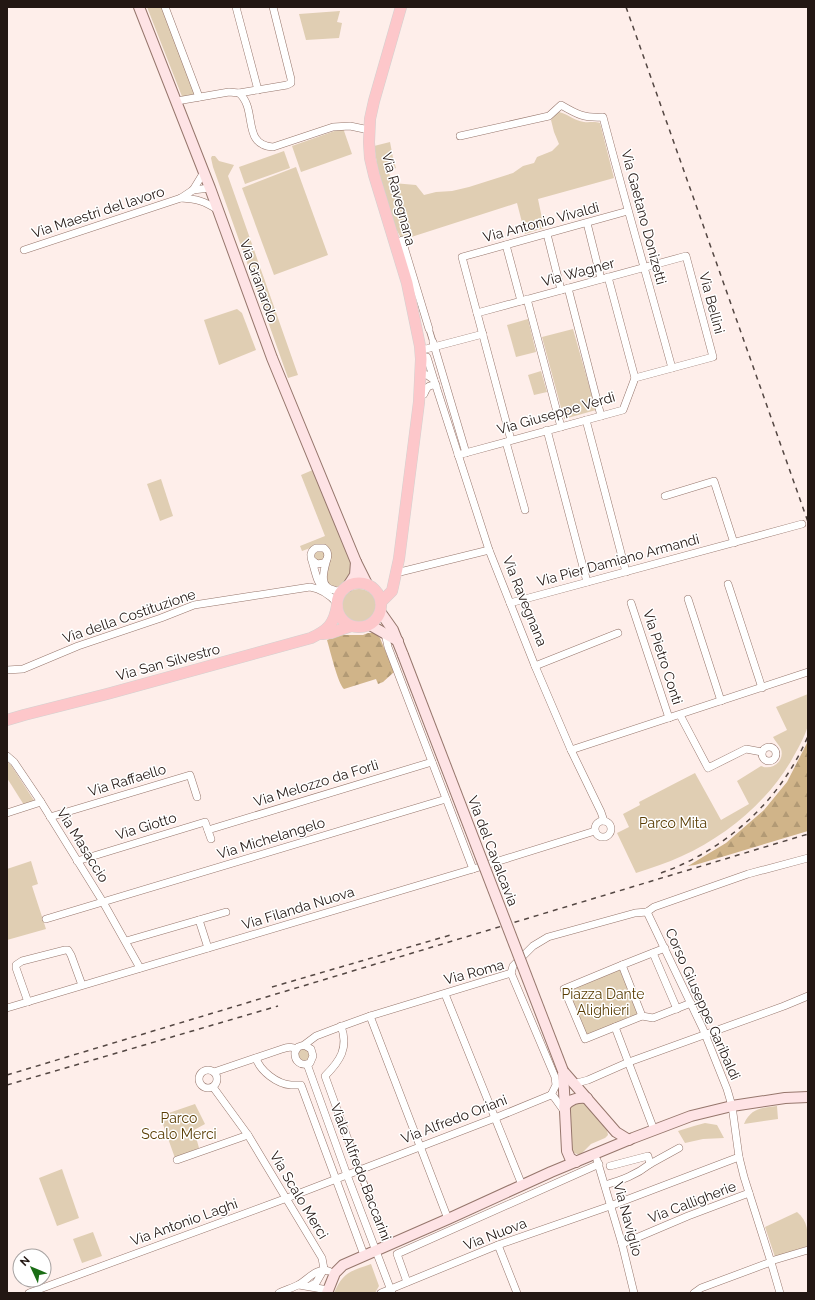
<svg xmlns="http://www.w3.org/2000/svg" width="815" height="1300" font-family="Raleway,sans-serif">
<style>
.green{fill:#e0ceb3}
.forest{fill:url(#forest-firs)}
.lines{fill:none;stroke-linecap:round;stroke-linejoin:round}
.pedestrian-casing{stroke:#96766c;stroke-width:7}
.minor-casing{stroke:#96766c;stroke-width:8}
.secondary-casing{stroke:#96766c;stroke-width:12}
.primary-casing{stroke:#d3d1d0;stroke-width:12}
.pedestrian{stroke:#fff;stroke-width:5.5}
.minor{stroke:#fff;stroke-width:7}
.secondary{stroke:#fee3e5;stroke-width:10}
.primary{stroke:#fdc7ca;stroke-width:11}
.rail{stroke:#544743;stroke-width:1.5;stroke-dasharray:5 5;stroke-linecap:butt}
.secondary-bridge-casing{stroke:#96766c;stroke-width:12;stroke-linecap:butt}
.secondary-bridge{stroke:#fee3e5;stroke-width:10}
.labels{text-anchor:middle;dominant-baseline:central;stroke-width:3;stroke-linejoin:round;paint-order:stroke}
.street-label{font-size:14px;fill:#231713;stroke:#fff}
.park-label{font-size:14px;fill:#593d04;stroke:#fff}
</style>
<defs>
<pattern id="forest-firs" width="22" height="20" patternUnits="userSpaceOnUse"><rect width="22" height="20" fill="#d0b489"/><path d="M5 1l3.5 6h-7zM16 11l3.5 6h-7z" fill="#b29a75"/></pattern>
</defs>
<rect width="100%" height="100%" fill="#feeeea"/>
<!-- green -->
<g class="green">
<polygon points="147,7 163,7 195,93 194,94 183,99"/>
<polygon points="340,11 337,22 342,23 339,38 306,40 299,14"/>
<path d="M 559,112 C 568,114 575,121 584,122 C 589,123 594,121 600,123 L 614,178 L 538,199 L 544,228 L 525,234 L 517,203 L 402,240 L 388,214 L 381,187 L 374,146 L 390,142 L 393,158 L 396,168 L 388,171 L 393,183 L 416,185 L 424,195 L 436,192 L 452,191 L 469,187 L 513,173 L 523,166 L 534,163 L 537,157 L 552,151 L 559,144 L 554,132 L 551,120 L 555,115 Z"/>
<polygon points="343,128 352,154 301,172 292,146"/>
<polygon points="284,151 290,168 245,184 239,167"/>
<polygon points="212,156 215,156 219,161 234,165 228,176 298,375 288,378 213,167 211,158"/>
<polygon points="296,167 328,255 274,275 242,188"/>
<polygon points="237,309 242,313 256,350 219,365 204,320"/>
<polygon points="528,319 536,352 516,357 507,325"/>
<polygon points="573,329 596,410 564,419 542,337"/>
<polygon points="541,371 547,392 534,395 528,375"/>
<path d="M 315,469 L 352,563 C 350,577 349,587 332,587 L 326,582 L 330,555 L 313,547 L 302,551 L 300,546 L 325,536 L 301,475 Z"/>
<polygon points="161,479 173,516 160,521 147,484"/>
<polygon points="316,549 325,552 324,560 316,562 313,554"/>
<circle cx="359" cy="606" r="17"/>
<path d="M 808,694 C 808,704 810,716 808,725 C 805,737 797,750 791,761 C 767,802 725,837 682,856 C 667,863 651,868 636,873 L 617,833 L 629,827 L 623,814 L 640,805 L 639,802 L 695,773 L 721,820 L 749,804 L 737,781 L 761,766 C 772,771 785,761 781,749 C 779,745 775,741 773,737 L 787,730 L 776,707 Z"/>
<polygon points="7,762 11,765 35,802 24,805 7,778"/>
<polygon points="31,861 38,884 32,886 46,929 7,940 7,869"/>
<polygon points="621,967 640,1015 586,1037 567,989"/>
<polygon points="303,1048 309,1050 309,1059 306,1062 299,1060 298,1052"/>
<polygon points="576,1102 585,1103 607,1130 608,1135 605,1138 591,1144 580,1155 574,1153 572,1150 568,1109"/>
<polygon points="195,1104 205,1124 194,1130 199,1148 175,1158 160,1116"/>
<path d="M 777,1106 L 778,1119 L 744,1124 C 751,1108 762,1108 777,1106 Z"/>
<polygon points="705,1123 717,1125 724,1138 703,1139 685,1143 678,1131 694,1126"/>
<polygon points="62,1169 79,1218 57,1226 39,1178"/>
<path d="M 797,1212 C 808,1221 808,1232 808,1246 L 775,1257 L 765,1227 Z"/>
<polygon points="93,1232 102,1256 82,1263 73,1239"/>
<path d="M 371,1264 L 379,1286 L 375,1293 L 334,1293 C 343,1272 351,1271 371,1264 Z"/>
</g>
<!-- forest -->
<g class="forest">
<path d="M 368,633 L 375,633 L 380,638 L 394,672 L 383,682 L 378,684 L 376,679 L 344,689 C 338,684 330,650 327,640 L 338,635 L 363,635 Z"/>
<polygon points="808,741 808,831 695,865 688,866 726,843 764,810 787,782"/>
</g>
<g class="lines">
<defs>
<g id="pedestrian">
<polyline points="429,329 433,342"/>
<polyline points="359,1170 388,1245"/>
</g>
<g id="minor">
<polyline points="165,7 199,97"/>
<polyline points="236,7 258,90"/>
<polyline points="239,93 287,85 291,83 291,79 273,7"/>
<path d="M 177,101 L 229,92 L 239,93 C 258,109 241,145 273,147 L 333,127 L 350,126 L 369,130"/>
<path d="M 460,136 L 549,116 L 561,105 C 578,115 584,118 603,117 C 625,201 649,284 672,368"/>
<polyline points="193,190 210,188"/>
<path d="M 181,198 C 197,199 204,201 218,210"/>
<polyline points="587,223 601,279"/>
<polyline points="547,234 561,290"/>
<polyline points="402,240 429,329"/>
<polyline points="506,245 521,301"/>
<polyline points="24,250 181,198 193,190 204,172"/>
<polyline points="608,277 635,378"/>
<polyline points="568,288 601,416"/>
<polyline points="527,299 561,427"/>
<polyline points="433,342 466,453"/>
<polyline points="426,349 483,334"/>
<polyline points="427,357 434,380"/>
<polyline points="421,373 427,375 434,380 489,550 535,666 571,750 601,812 604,821"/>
<path d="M 424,394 C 427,387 428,385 436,385"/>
<polyline points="586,420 626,572"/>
<polyline points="547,430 587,582"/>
<polyline points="511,440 462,257 628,211"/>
<polyline points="506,442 525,510"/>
<polyline points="458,455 623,410 635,378 713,357 686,256 477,313"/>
<polyline points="665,496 714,481 734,543"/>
<path d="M 327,559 C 324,570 318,587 334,590 C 339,592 342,591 346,588"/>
<path d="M 312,560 L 317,564 L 324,563 C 329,558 329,552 324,548 L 316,548 C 312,550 310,553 311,558 C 315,569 316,582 324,590"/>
<polyline points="396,573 489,550"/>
<polyline points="728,584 762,688"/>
<polyline points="688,599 721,701"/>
<polyline points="510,603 802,524"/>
<polyline points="631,603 669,718"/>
<polyline points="385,633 388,647 473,869"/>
<polyline points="535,666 618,633"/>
<path d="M 7,670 L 23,669 L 78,646 L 161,618 L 194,605 L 310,587 C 322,589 330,595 337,603"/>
<polyline points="680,715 708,768 746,749 762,752"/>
<circle cx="769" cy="754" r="7"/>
<polyline points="571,750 808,672"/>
<polyline points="7,756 14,762 41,802 103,902 140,968"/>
<polyline points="7,813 41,802"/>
<polyline points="50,817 190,775 197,797"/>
<circle cx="603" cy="829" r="8"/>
<polyline points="208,830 432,762"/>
<polyline points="77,861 205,822 211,839"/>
<polyline points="647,912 703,1029 727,1089 732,1106 739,1157 744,1177 771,1262 780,1293"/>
<polyline points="647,912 654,907 748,874 808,858"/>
<polyline points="46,919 446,799"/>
<polyline points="199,920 208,948"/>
<polyline points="126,941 226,912"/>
<polyline points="665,948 622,965 642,1016 653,1018 691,1003"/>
<polyline points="653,953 677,1009"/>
<polyline points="622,965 564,989 585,1039 642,1016"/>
<polyline points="511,973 513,966 533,946 548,937 635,913 647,912"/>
<polyline points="511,973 555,1077 556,1085 551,1095"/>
<polyline points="445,994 522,1185"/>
<polyline points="28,1002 16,968 16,965 22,961 65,950 68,950 71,955 82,985"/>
<polyline points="7,1008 473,869 595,831"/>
<polyline points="370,1016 448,1219"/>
<path d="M 341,1026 C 349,1048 340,1061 325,1076 L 359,1170"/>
<polyline points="615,1027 654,1130"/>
<path d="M 304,1045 L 311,1049 L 313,1056 L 310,1063 C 301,1067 294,1061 295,1052 L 298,1047 L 304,1045 L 316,1036 L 337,1028 L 370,1016 L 511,973"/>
<path d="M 256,1058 C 260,1071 277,1084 291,1085 C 294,1085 298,1085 301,1085 L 364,1255"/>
<polyline points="307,1064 347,1175 392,1293"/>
<circle cx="208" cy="1079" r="9"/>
<path d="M 214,1072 L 282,1049 C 287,1047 292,1046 296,1049"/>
<polyline points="573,1084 588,1080 629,1062 784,1006 808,996"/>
<polyline points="213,1087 248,1135 322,1258 324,1269"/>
<polyline points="551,1095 554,1097 564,1111"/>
<polyline points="177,1160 248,1135"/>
<polyline points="597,1160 622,1244 634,1293"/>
<polyline points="610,1166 648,1156 650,1164 679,1148"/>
<path d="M 605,1185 C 622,1180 636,1175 650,1164"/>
<polyline points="622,1244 688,1216 749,1193"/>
<polyline points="498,1245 517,1293"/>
<polyline points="771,1261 808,1250"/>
<polyline points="407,1282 397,1254 599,1164"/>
<polyline points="299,1285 328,1290"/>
<polyline points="310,1286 316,1283 324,1269"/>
<polyline points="29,1293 287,1198 495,1118 551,1095"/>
<path d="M 279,1293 C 285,1290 292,1288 298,1285 C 308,1280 316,1267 329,1271"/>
<polyline points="381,1293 498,1245 610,1206 739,1157"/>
<polyline points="694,1293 701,1288 771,1262"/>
</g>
<g id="secondary">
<polyline points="139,7 210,188 272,358 356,562 367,584"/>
<polyline points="348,586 355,575 356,562"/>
<polyline points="381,613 393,630 403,655"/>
<polyline points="370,625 398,641"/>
<polyline points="563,1071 616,1132 629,1140"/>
<polyline points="563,1071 567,1151 570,1158 576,1162"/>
<path d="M 564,1107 C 570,1099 577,1097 587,1098"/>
<polyline points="327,1293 335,1273 343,1265 448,1219 551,1172 633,1138 691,1116 732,1106 785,1098 808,1097"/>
</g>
<g id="primary">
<circle cx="359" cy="605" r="22"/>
<polyline points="381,602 392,591 399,559 419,402 421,359 420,346 407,283 374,175 370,158 369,142 370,119 374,101 401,7"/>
<polyline points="322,634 331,633 351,626"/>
<path d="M 7,720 L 24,715 L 107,694 L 311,638 C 328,630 334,624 337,606"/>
</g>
</defs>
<!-- pedestrian casing -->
<use href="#pedestrian" class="pedestrian-casing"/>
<!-- minor casing -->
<use href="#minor" class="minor-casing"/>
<!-- secondary casing -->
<use href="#secondary" class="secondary-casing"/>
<!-- primary casing -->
<use href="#primary" class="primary-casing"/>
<!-- pedestrian -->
<use href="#pedestrian" class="pedestrian"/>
<!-- minor -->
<use href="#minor" class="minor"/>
<!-- secondary -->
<use href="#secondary" class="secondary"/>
<!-- primary -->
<use href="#primary" class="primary"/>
<!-- rail -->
<g class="rail">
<polyline points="626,7 808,522"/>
<path d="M 661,873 C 726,850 781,800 808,736"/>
<polyline points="272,987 454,934"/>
<polyline points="7,1075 808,834"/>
<polyline points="7,1085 278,1006"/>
</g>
<defs>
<polyline id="secondary-bridge" points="403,655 563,1071"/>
</defs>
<!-- secondary-bridge casing -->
<use href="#secondary-bridge" class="secondary-bridge-casing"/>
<!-- secondary-bridge -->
<use href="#secondary-bridge" class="secondary-bridge"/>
</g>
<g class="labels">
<!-- street labels -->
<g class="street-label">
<text transform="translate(399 199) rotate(75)">Via Ravegnana</text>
<text transform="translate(98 212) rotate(-18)">Via Maestri del lavoro</text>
<text transform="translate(644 217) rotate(75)">Via Gaetano Donizetti</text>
<text transform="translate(541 222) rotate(-15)">Via Antonio Vivaldi</text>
<text transform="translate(578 272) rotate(-15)">Via Wagner</text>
<text transform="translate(259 281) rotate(70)">Via Granarolo</text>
<text transform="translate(712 303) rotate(75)">Via Bellini</text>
<text transform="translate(556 413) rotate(-16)">Via Giuseppe Verdi</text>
<text transform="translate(618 560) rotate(-15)">Via Pier Damiano Armandi</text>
<text transform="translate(525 601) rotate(68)">Via Ravegnana</text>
<text transform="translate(129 616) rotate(-19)">Via della Costituzione</text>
<text transform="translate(663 657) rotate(72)">Via Pietro Conti</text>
<text transform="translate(168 662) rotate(-15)">Via San Silvestro</text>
<text transform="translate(127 780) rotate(-17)">Via Raffaello</text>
<text transform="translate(316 783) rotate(-17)">Via Melozzo da Forlì</text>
<text transform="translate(146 826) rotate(-17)">Via Giotto</text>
<text transform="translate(271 838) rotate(-17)">Via Michelangelo</text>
<text transform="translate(83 845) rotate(58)">Via Masaccio</text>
<text transform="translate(493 851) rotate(69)">Via del Cavalcavia</text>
<text transform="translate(298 908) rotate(-17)">Via Filanda Nuova</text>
<text transform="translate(474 972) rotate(-15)">Via Roma</text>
<text transform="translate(703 1004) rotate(66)">Corso Giuseppe Garibaldi</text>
<text transform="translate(454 1119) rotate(-21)">Via Alfredo Oriani</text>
<text transform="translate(361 1172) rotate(69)">Viale Alfredo Baccarini</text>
<text transform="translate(299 1195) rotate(59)">Via Scalo Merci</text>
<text transform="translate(692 1202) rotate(-21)">Via Calligherie</text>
<text transform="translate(628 1219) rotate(75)">Via Naviglio</text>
<text transform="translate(184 1222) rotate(-20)">Via Antonio Laghi</text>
<text transform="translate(495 1234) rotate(-21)">Via Nuova</text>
</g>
<!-- park labels -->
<g class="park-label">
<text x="673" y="823">Parco Mita</text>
<text x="603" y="994">Piazza Dante<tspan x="603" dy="16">Alighieri</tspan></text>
<text x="179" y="1118">Parco<tspan x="179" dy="16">Scalo Merci</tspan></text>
</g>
</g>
<!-- border -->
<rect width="815" height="1300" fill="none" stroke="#231713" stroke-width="16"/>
<!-- north arrow -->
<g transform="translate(32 1268) rotate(314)"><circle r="19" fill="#ffffff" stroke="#a7a2a1"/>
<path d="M0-3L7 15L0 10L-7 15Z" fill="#1a6d15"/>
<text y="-6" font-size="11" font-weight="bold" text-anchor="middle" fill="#231713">N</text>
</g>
</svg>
